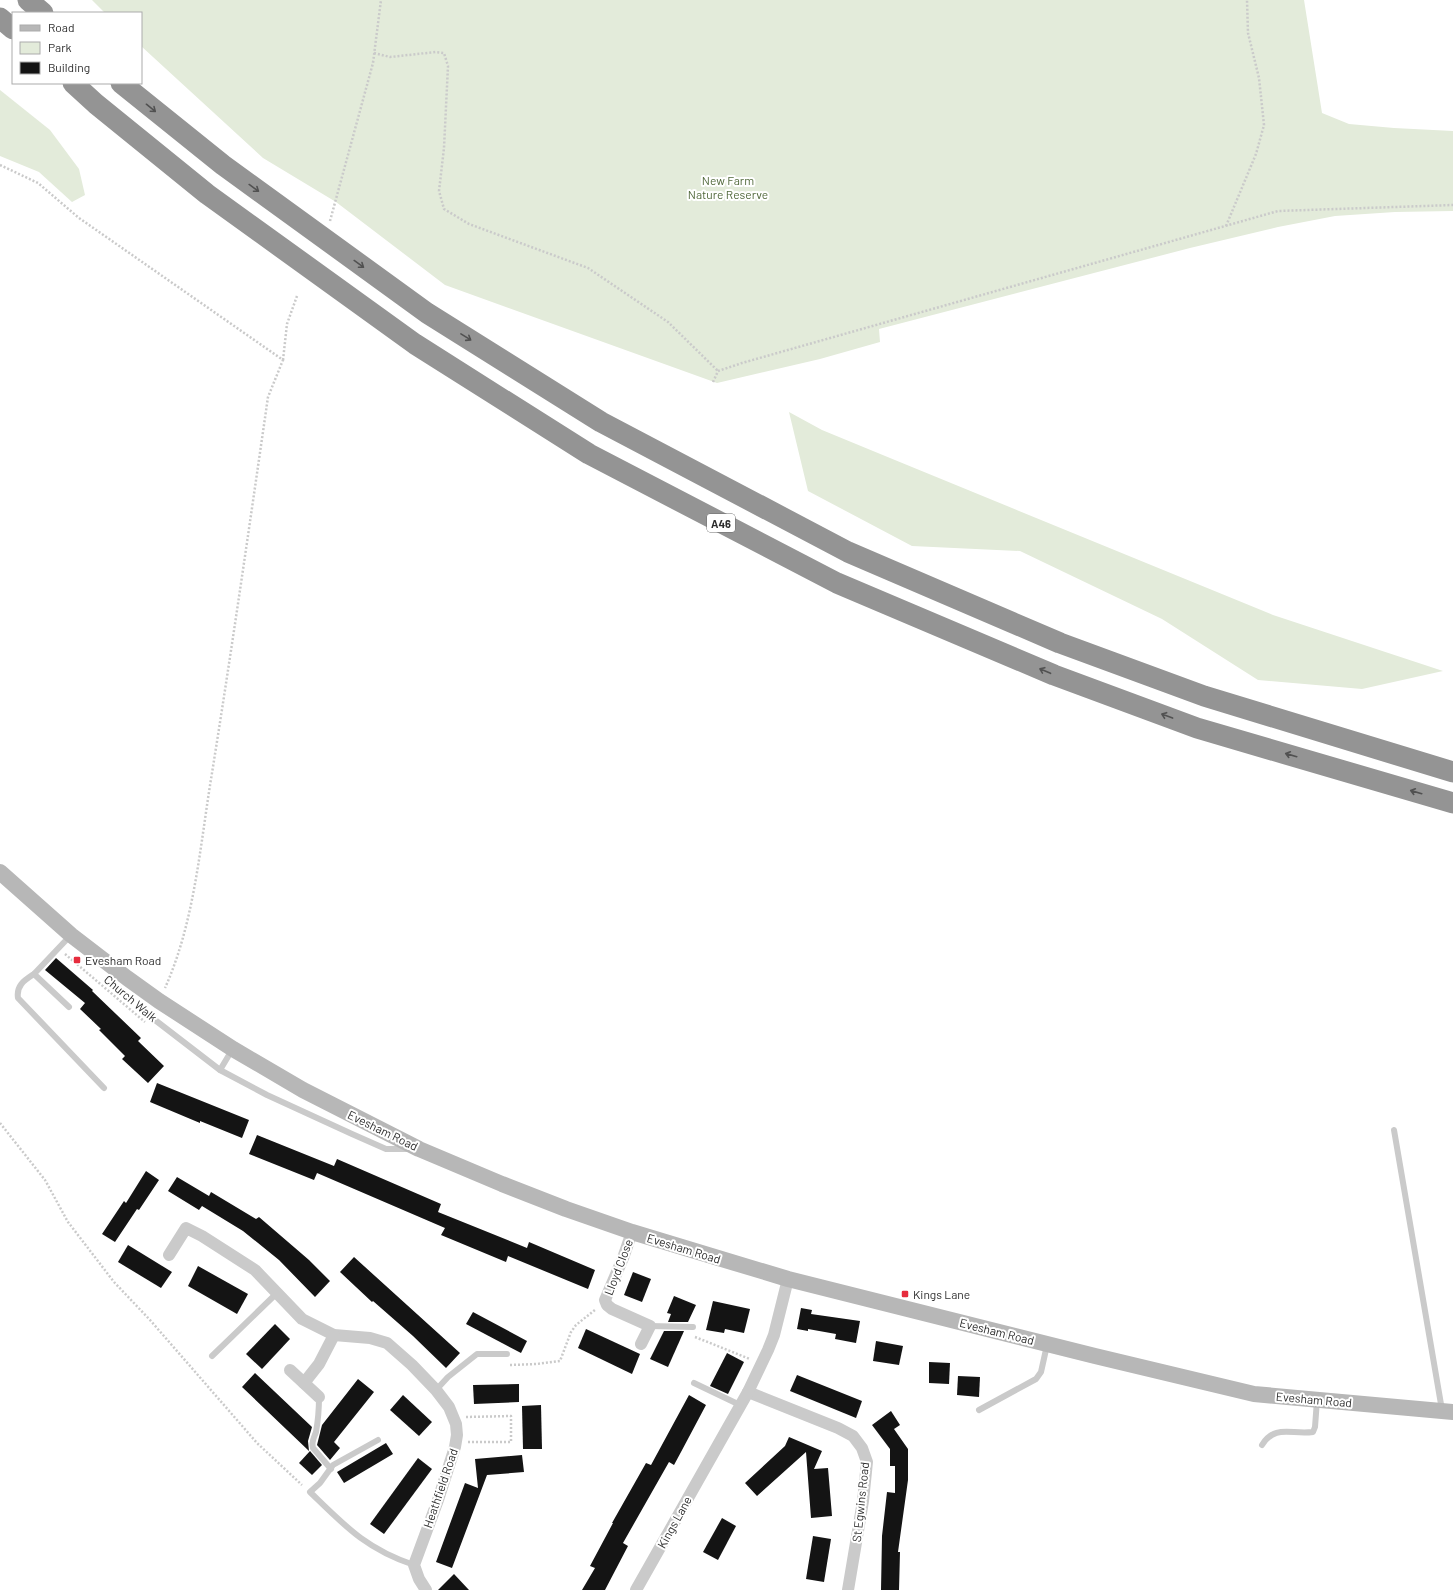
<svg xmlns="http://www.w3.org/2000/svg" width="1453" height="1590" font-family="Barlow,sans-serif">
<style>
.green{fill:#e3ebda}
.building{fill:#141414}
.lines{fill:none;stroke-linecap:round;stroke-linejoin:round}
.path{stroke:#cacaca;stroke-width:2.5;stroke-dasharray:2 2;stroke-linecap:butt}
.lane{stroke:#cacaca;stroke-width:6}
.street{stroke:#cacaca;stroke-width:12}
.secondary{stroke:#b7b7b7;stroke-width:16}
.highway{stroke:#949494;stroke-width:21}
.oneway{stroke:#515151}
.poi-dot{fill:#e62c3d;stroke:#fff;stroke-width:1.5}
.labels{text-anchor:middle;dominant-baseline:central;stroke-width:4;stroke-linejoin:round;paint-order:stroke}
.shield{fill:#fff;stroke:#6c6c6c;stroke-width:1}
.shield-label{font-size:11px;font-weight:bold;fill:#2d2d2d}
.park-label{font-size:12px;fill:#50683a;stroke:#fff}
.poi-label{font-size:12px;fill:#2d2d2d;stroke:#fff;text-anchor:start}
.street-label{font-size:12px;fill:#2d2d2d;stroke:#fff}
</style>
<rect width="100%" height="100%" fill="#fff"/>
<!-- green -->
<g class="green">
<polygon points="92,0 1304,0 1322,113 1349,124 1394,128 1453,131 1453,211 1395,212 1335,216 1278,227 1190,248 879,329 880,342 820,359 717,383 445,285 336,202 263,158 141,46 141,13 105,13"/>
<polygon points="0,90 50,130 79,169 85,195 72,202 39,172 0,156"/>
<polygon points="789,412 822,430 890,458 1273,615 1443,671 1362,689 1258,680 1162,619 1020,551 912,546 808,491"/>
</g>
<!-- building -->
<g class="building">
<polygon points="56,958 93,990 92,991 141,1038 138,1041 164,1066 148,1083 122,1059 125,1056 99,1030 101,1029 80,1009 85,1003 45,970"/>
<polygon points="157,1083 249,1120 242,1138 200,1121 200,1123 150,1102"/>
<polygon points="257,1135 334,1166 337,1159 441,1204 438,1212 527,1248 529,1242 595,1270 588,1289 508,1256 506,1262 441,1235 445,1228 317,1173 314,1180 249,1154"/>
<polygon points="146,1171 159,1180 139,1210 137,1209 115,1242 102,1234 124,1201 126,1203"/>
<polygon points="177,1177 209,1196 211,1192 256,1219 259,1217 309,1260 330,1281 315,1297 279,1260 243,1231 202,1206 199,1210 168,1191"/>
<polygon points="128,1245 172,1272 161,1288 118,1262"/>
<polygon points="354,1257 460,1353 446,1368 413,1336 373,1301 372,1302 340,1272"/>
<polygon points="198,1266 248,1294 237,1314 188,1286"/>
<polygon points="633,1272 651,1279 642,1302 624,1295"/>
<polygon points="674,1296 696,1305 688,1322 668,1322 671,1314 667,1313"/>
<polygon points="713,1301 750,1309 744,1333 725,1329 724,1333 706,1330"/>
<polygon points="801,1308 812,1310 811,1314 860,1321 856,1343 835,1339 836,1334 808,1329 808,1331 797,1329"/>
<polygon points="473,1312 527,1341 521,1353 466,1324"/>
<polygon points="275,1324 290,1339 262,1369 246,1354"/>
<polygon points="586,1329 640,1354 632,1374 578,1348"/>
<polygon points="664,1331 684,1331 668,1367 650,1359"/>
<polygon points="876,1341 903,1346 899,1365 873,1361"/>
<polygon points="727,1353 744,1362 728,1394 710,1386"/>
<polygon points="929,1362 950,1363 949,1384 929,1383"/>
<polygon points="255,1373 312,1427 308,1441 309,1451 242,1387"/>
<polygon points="797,1375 862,1401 856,1418 790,1391"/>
<polygon points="958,1376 980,1377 979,1397 957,1395"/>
<polygon points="358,1379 374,1392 334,1442 340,1448 330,1460 317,1445 322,1425"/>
<polygon points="519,1384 519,1402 474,1404 473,1385"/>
<polygon points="403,1395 432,1422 419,1436 390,1410"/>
<polygon points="689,1395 706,1405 681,1452 674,1465 669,1462 623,1543 628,1546 605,1590 582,1590 595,1568 590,1566 613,1523 612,1523 646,1463 651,1465"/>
<polygon points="541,1405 542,1449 523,1449 522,1406"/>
<polygon points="891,1411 900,1425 894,1429 908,1449 908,1480 898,1552 900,1552 899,1590 881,1590 882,1536 887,1492 895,1493 895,1466 890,1466 890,1449 872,1425"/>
<polygon points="789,1437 822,1451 814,1469 828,1468 832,1516 811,1518 806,1452 757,1496 745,1483 785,1446"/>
<polygon points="386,1443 393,1454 344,1483 337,1472"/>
<polygon points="310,1451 322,1465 312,1475 299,1463"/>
<polygon points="522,1455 524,1472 487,1475 452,1568 436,1562 465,1483 478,1488 475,1459"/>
<polygon points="418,1458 432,1469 384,1534 370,1524"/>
<polygon points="722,1518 736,1526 718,1560 703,1552"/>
<polygon points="813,1536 831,1539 824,1582 806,1579"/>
<polygon points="454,1574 469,1590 438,1590"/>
</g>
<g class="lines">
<!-- path -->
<g class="path">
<polyline points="374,53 390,57 436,52 444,53 448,66 444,148 439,191 444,209 469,224 588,268 668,322 718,371"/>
<path d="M 0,165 L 38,183 L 79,218 L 283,360 L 268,397 C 250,522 232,648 212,773 C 200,845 195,921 165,988"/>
<polyline points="330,221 373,63 381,0"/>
<polyline points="1226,226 1256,154 1264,125 1259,78 1248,33 1247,0"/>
<polyline points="283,360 287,324 297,296"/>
<polyline points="713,382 718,371 742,363 1278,211 1453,205"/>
<polyline points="65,954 145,1022"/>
<polyline points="0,1123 45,1180 68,1222 114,1282 150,1320 257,1443 302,1485"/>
<polyline points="695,1337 750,1359"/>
<polyline points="510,1365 537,1364 560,1361 571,1332 576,1325 596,1309"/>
<polyline points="466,1417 511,1416 511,1442 468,1442"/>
</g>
<!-- lane -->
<g class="lane">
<path d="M 34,974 C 25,980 16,985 18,998 L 104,1088"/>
<polyline points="69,1007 34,974 70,936"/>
<polyline points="155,1020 220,1070 267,1095 352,1134 386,1149 408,1149"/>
<polyline points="220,1070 232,1050"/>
<polyline points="1394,1130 1442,1410"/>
<polyline points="650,1326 693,1327"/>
<polyline points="212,1356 277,1293"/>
<polyline points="694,1383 740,1405"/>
<polyline points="436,1390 448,1377 477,1354 507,1354"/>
<path d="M 319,1397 C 319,1409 318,1421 316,1432 C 314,1438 311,1442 313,1448 L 331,1469"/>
<polyline points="979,1410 1036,1379 1041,1372 1047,1345"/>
<path d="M 378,1440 L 333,1465 L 320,1483 L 310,1492 C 345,1526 366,1549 414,1565"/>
<path d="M 1262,1445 C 1275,1424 1291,1435 1313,1432 L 1315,1427 L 1317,1400"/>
</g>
<!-- street -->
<g class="street">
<polyline points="632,1232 623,1258 605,1300 607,1305 612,1309 650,1326 641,1344"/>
<polyline points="169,1255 186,1228 202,1236 255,1270 302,1319 334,1335 370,1338 387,1343 412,1365 436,1390 449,1407 456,1424 457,1435 455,1447 438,1500 414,1565 419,1579 426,1590"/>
<polyline points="290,1370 319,1397"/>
<polyline points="304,1383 319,1364 334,1335"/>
<polyline points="748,1392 838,1428 853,1436 862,1448 867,1462 863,1501 848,1590"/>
<polyline points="636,1590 748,1392 768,1350 774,1335 788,1279"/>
</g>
<!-- secondary -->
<polyline class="secondary" points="0,872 71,935 127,978 159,1001 233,1049 303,1090 419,1149 502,1184 566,1209 632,1232 788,1279 1095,1356 1254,1394 1453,1412"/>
<!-- highway -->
<g class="highway">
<polyline points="28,0 43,13"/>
<polyline points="0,18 13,29"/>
<polyline points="73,83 96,104 207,194 415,344 589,454 837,583 1054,675 1197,728 1453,803"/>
<polyline points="121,83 223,165 427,313 601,422 848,552 1060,643 1204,696 1453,772"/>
</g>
</g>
<!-- one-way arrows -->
<defs><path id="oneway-shaft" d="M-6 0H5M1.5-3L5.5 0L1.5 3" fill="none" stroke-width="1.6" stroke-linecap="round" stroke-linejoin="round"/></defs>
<g class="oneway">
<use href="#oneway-shaft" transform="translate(151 108) rotate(39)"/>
<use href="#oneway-shaft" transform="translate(254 188) rotate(36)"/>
<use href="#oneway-shaft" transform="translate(359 264) rotate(36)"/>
<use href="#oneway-shaft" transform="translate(466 337) rotate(32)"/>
<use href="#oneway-shaft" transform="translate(1045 671) rotate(-157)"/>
<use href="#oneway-shaft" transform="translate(1167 716) rotate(-160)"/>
<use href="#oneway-shaft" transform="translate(1291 755) rotate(-164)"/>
<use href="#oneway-shaft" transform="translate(1416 792) rotate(-164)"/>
</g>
<!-- markers -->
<g class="poi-dot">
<rect x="73" y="956" width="8" height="8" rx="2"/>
<rect x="901" y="1290" width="8" height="8" rx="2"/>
</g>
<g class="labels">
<!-- shield labels -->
<rect class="shield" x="707" y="514" width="28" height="18" rx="3"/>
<g class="shield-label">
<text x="721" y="523">A46</text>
</g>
<!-- park labels -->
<g class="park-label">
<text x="728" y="180">New Farm<tspan x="728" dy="14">Nature Reserve</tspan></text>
</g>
<!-- poi labels -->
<g class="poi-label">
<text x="85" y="960">Evesham Road</text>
<text x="913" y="1294">Kings Lane</text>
</g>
<!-- street labels -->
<g class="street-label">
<text transform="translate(131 998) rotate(40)">Church Walk</text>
<text transform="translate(383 1130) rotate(26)">Evesham Road</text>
<text transform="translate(684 1248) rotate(17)">Evesham Road</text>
<text transform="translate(618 1267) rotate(-69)">Lloyd Close</text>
<text transform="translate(997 1331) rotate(14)">Evesham Road</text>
<text transform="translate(1314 1399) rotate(5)">Evesham Road</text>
<text transform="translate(440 1488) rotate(-71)">Heathfield Road</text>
<text transform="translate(860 1502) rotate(-84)">St Egwins Road</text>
<text transform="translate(674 1522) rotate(-61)">Kings Lane</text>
</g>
</g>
<!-- legend -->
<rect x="12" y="12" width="130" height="72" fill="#ffffff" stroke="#ababab"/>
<rect x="20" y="25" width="20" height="6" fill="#b7b7b7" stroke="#ababab"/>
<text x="48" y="32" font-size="12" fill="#2d2d2d">Road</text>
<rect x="20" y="42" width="20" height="12" fill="#e3ebda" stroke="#ababab"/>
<text x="48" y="52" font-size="12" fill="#2d2d2d">Park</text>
<rect x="20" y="62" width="20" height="12" fill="#141414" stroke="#ababab"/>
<text x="48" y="72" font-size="12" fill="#2d2d2d">Building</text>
</svg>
